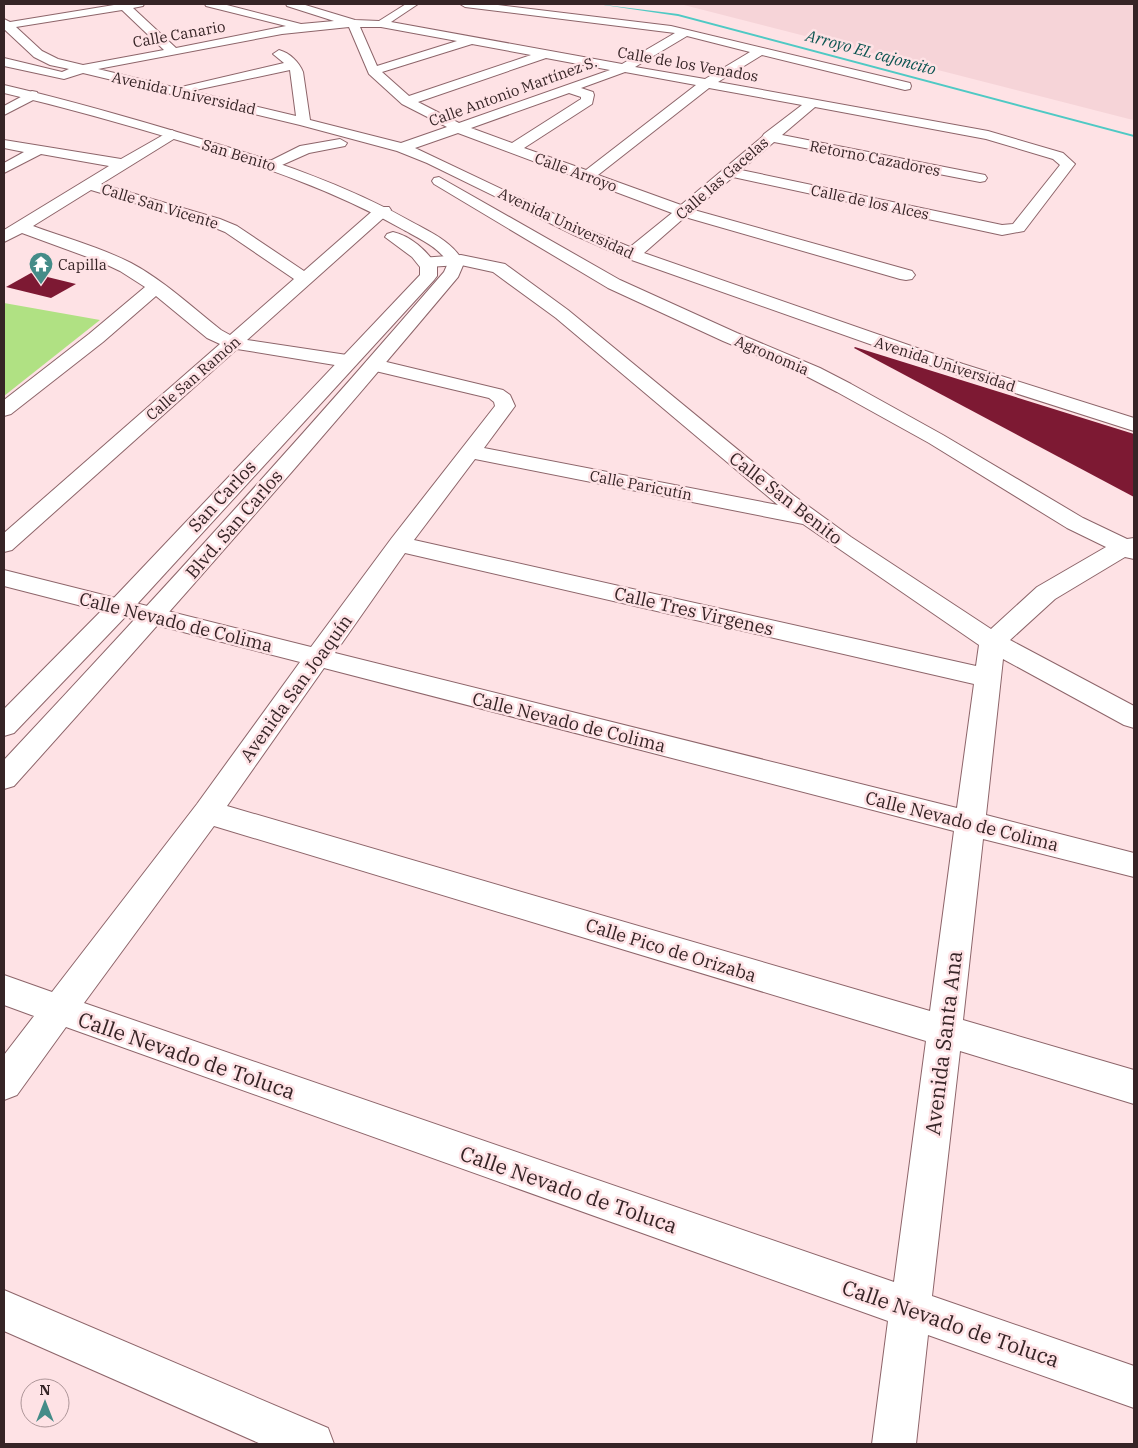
<svg xmlns="http://www.w3.org/2000/svg" width="1138" height="1448" font-family="'IBM Plex Serif',serif">
<style>
.built{fill:#f6d4d8}
.green{fill:#b0e183}
.lines{fill:none;stroke-linecap:round;stroke-linejoin:round}
.stream{fill:#4fc9c4;fill-rule:evenodd}
.building{fill:#7d1933}
.minor-casing{stroke:#8d656a;stroke-width:2}
.major-casing{stroke:#8d656a;stroke-width:2}
.minor{fill:#fff;fill-rule:evenodd}
.major{fill:#fff;fill-rule:evenodd}
.labels{text-anchor:middle;dominant-baseline:central;stroke-width:5;stroke-linejoin:round;paint-order:stroke}
.far-street-label{font-size:15px;fill:#362426;stroke:#fee2e5}
.far-poi-label{font-size:15px;fill:#362426;stroke:#fee2e5;text-anchor:start}
.far-water-label{font-size:16px;font-style:italic;fill:#0b5451;stroke:#fee2e5}
.street-label{font-size:18px;fill:#362426;stroke:#fee2e5}
.near-street-label{font-size:21px;fill:#362426;stroke:#fee2e5}
</style>
<rect width="100%" height="100%" fill="#fee2e5"/>
<!-- built -->
<polygon class="built" points="680,4 1134,4 1134,120 1129,119"/>
<!-- green -->
<polygon class="green" points="4,303 100,320 4,396"/>
<g class="lines">
<!-- stream -->
<polygon class="stream" points="597,4 678,14 1134,135 1134,137 678,16"/>
</g>
<!-- building -->
<g class="building">
<polygon points="31,273 76,284 51,298 6,287"/>
<polygon points="855,347 1134,434 1134,497 854,348"/>
</g>
<g class="lines">
<defs>
<g id="minor">
<path d="M 120,4 L 144,4 L 143,6 L 133,8 L 176,48 L 286,26 L 206,6 L 205,4 L 223,4 L 301,24 L 334,21 L 287,6 L 286,4 L 302,4 L 355,20 L 379,21 L 406,4 L 418,4 L 391,22 L 622,64 L 675,33 L 465,7 L 460,4 L 490,4 L 671,26 L 910,83 L 911,86 L 910,89 L 905,90 L 762,55 L 718,82 L 988,131 L 1063,153 L 1075,164 L 1024,231 L 1002,235 L 733,177 L 694,210 L 912,271 L 915,275 L 912,279 L 906,280 L 900,279 L 685,217 L 644,253 L 963,364 L 1134,418 L 1134,431 L 949,372 L 626,258 L 574,235 L 427,163 L 397,151 L 300,125 L 83,73 L 64,79 L 4,66 L 4,58 L 62,72 L 69,69 L 50,65 L 34,57 L 4,29 L 4,19 L 10,22 ZM 122,10 L 164,50 L 83,65 L 58,59 L 42,51 L 16,27 ZM 349,27 L 369,74 L 402,104 L 447,127 L 401,143 L 310,120 L 303,72 C 299,62 290,53 279,50 L 273,54 L 284,63 L 177,88 L 98,69 L 282,34 ZM 360,27 L 381,27 L 457,41 L 377,66 ZM 687,36 L 750,52 L 705,79 L 635,67 ZM 472,44 L 531,55 L 409,96 L 382,72 ZM 546,58 L 610,70 L 459,123 L 418,102 ZM 290,70 L 296,116 L 191,91 ZM 625,72 L 696,85 L 586,170 L 524,148 L 592,104 L 594,95 L 593,92 L 581,88 ZM 709,88 L 802,105 L 764,134 L 762,137 L 681,205 L 598,175 ZM 569,93 L 581,97 L 581,99 L 512,143 L 471,128 ZM 815,107 L 986,139 L 1053,159 L 1060,165 L 1013,224 L 1002,225 L 741,170 L 774,142 L 980,182 L 985,181 L 987,178 L 985,175 L 980,174 L 782,135 ZM 458,133 L 672,213 L 630,247 L 586,229 L 415,148 Z"/>
<polygon points="32,91 37,92 38,95 37,98 4,115 4,106"/>
<path d="M 172,130 L 179,134 L 177,137 L 101,184 L 220,219 L 237,226 L 304,271 L 377,207 L 389,207 L 391,210 L 389,213 L 247,340 L 347,355 L 354,357 L 357,361 L 354,365 L 347,367 L 237,349 L 12,550 L 4,552 L 4,533 L 220,344 L 207,338 L 156,296 L 103,342 L 11,414 L 4,416 L 4,400 L 89,334 L 145,287 L 120,271 L 101,262 L 22,233 L 4,242 L 4,230 L 109,166 L 41,154 L 4,173 L 4,163 L 24,152 L 4,148 L 4,140 L 121,159 ZM 91,190 L 208,225 L 225,232 L 294,279 L 230,335 L 221,330 C 192,307 163,280 131,263 C 100,247 65,238 33,226 Z"/>
<polygon points="340,139 347,143 345,146 309,153 273,169 268,168 266,165 268,162 300,146"/>
<path d="M 439,177 L 620,280 L 737,333 L 820,368 L 851,384 L 943,435 L 1083,518 L 1127,539 L 1134,538 L 1134,559 L 1125,557 L 1055,599 L 1010,640 L 1134,706 L 1134,728 L 1124,725 L 1003,659 L 986,815 L 1134,853 L 1134,877 L 983,839 L 963,1020 L 1134,1070 L 1134,1104 L 960,1051 L 932,1296 L 1134,1366 L 1134,1408 L 928,1335 L 916,1444 L 872,1444 L 888,1321 L 66,1027 L 17,1095 L 4,1100 L 4,1055 L 34,1016 L 4,1005 L 4,975 L 52,992 L 197,804 L 300,662 L 4,586 L 4,570 L 311,647 L 391,539 L 495,406 L 494,402 L 489,398 L 367,369 L 364,365 L 367,361 L 374,359 L 503,390 L 510,395 L 515,406 L 484,448 L 778,505 L 556,318 L 493,272 L 461,265 L 427,267 L 421,266 L 419,262 L 421,258 L 461,255 L 505,264 L 568,310 L 793,495 L 851,537 L 991,629 L 1037,587 L 1106,547 L 1067,528 L 929,443 L 837,392 L 806,376 L 723,341 L 608,288 L 434,184 L 432,181 L 434,178 ZM 475,459 L 803,524 L 979,645 L 976,666 L 414,540 ZM 405,553 L 974,684 L 957,808 L 335,653 ZM 324,668 L 954,831 L 930,1011 L 227,806 ZM 214,826 L 926,1041 L 894,1282 L 84,1003 Z"/>
<polygon points="4,1290 328,1428 334,1444 261,1444 4,1331"/>
</g>
<g id="major">
<path d="M 4,85 C 68,100 131,118 194,137 C 269,159 343,183 412,222 C 432,233 453,242 464,263 L 458,277 C 314,449 165,618 14,786 L 4,789 L 4,760 C 154,600 301,438 444,272 L 448,263 C 439,247 418,238 402,229 C 334,190 259,165 184,142 C 124,124 64,107 4,93 Z"/>
<path d="M 393,232 C 411,236 427,251 437,266 L 437,276 L 434,280 L 128,614 L 14,733 L 4,736 L 4,709 L 110,602 L 420,275 L 420,267 L 412,257 L 385,237 L 387,234 Z"/>
</g>
</defs>
<!-- minor casing -->
<use href="#minor" class="minor-casing"/>
<!-- major casing -->
<use href="#major" class="major-casing"/>
<!-- minor -->
<use href="#minor" class="minor"/>
<!-- major -->
<use href="#major" class="major"/>
</g>
<!-- icons -->
<defs>
<symbol id="temple-pin" viewBox="-11 -11 22 30"><path d="M0 17L-7.5 6A9.5 9.5 0 1 1 7.5 6Z" fill="#448c88" stroke="#fee2e5"/><path d="M0-6L5-2H3V0L6.5 2.5H4V6H1.5V3h-3V6H-4V2.5H-6.5L-3 0V-2H-5Z" fill="#fff"/></symbol>
</defs>
<g fill-rule="evenodd">
<use href="#temple-pin" x="27" y="250" width="28" height="38"/>
</g>
<g class="labels">
<!-- far-street labels -->
<g class="far-street-label">
<text transform="translate(179 34) rotate(-10)">Calle Canario</text>
<text transform="translate(688 64) rotate(10)">Calle de los Venados</text>
<text transform="translate(513 91) rotate(-20)">Calle Antonio Martínez S.</text>
<text transform="translate(184 93) rotate(13)">Avenida Universidad</text>
<text transform="translate(239 155) rotate(17)">San Benito</text>
<text transform="translate(875 158) rotate(11)">Retorno Cazadores</text>
<text transform="translate(576 172) rotate(20)">Calle Arroyo</text>
<text transform="translate(722 178) rotate(-41)">Calle las Gacelas</text>
<text transform="translate(870 202) rotate(12)">Calle de los Alces</text>
<text transform="translate(160 206) rotate(17)">Calle San Vicente</text>
<text transform="translate(566 223) rotate(25)">Avenida Universidad</text>
<text transform="translate(772 355) rotate(23)">Agronomia</text>
<text transform="translate(945 364) rotate(18)">Avenida Universidad</text>
<text transform="translate(193 378) rotate(-41)">Calle San Ramón</text>
<text transform="translate(641 485) rotate(11)">Calle Paricutín</text>
</g>
<!-- far-poi labels -->
<g class="far-poi-label">
<text x="58" y="264">Capilla</text>
</g>
<!-- far-water labels -->
<g class="far-water-label">
<text transform="translate(871 52) rotate(15)">Arroyo EL cajoncito</text>
</g>
<!-- street labels -->
<g class="street-label">
<text transform="translate(222 496) rotate(-47)">San Carlos</text>
<text transform="translate(786 498) rotate(38)">Calle San Benito</text>
<text transform="translate(234 524) rotate(-49)">Blvd. San Carlos</text>
<text transform="translate(694 611) rotate(13)">Calle Tres Virgenes</text>
<text transform="translate(176 622) rotate(14)">Calle Nevado de Colima</text>
<text transform="translate(296 688) rotate(-54)">Avenida San Joaquín</text>
<text transform="translate(569 722) rotate(14)">Calle Nevado de Colima</text>
<text transform="translate(962 821) rotate(14)">Calle Nevado de Colima</text>
<text transform="translate(671 950) rotate(17)">Calle Pico de Orizaba</text>
</g>
<!-- near-street labels -->
<g class="near-street-label">
<text transform="translate(943 1043) rotate(-83)">Avenida Santa Ana</text>
<text transform="translate(187 1055) rotate(19)">Calle Nevado de Toluca</text>
<text transform="translate(569 1189) rotate(19)">Calle Nevado de Toluca</text>
<text transform="translate(951 1323) rotate(19)">Calle Nevado de Toluca</text>
</g>
</g>
<!-- border -->
<rect width="1138" height="1448" fill="none" stroke="#362426" stroke-width="10"/>
<!-- north arrow -->
<g transform="translate(45 1403)"><circle r="24" fill="#fee2e5" stroke="#ae9699"/>
<path d="M0-4L9 19L0 12L-9 19Z" fill="#448c88"/>
<text y="-8" font-size="14" font-weight="bold" text-anchor="middle" fill="#362426">N</text>
</g>
</svg>
